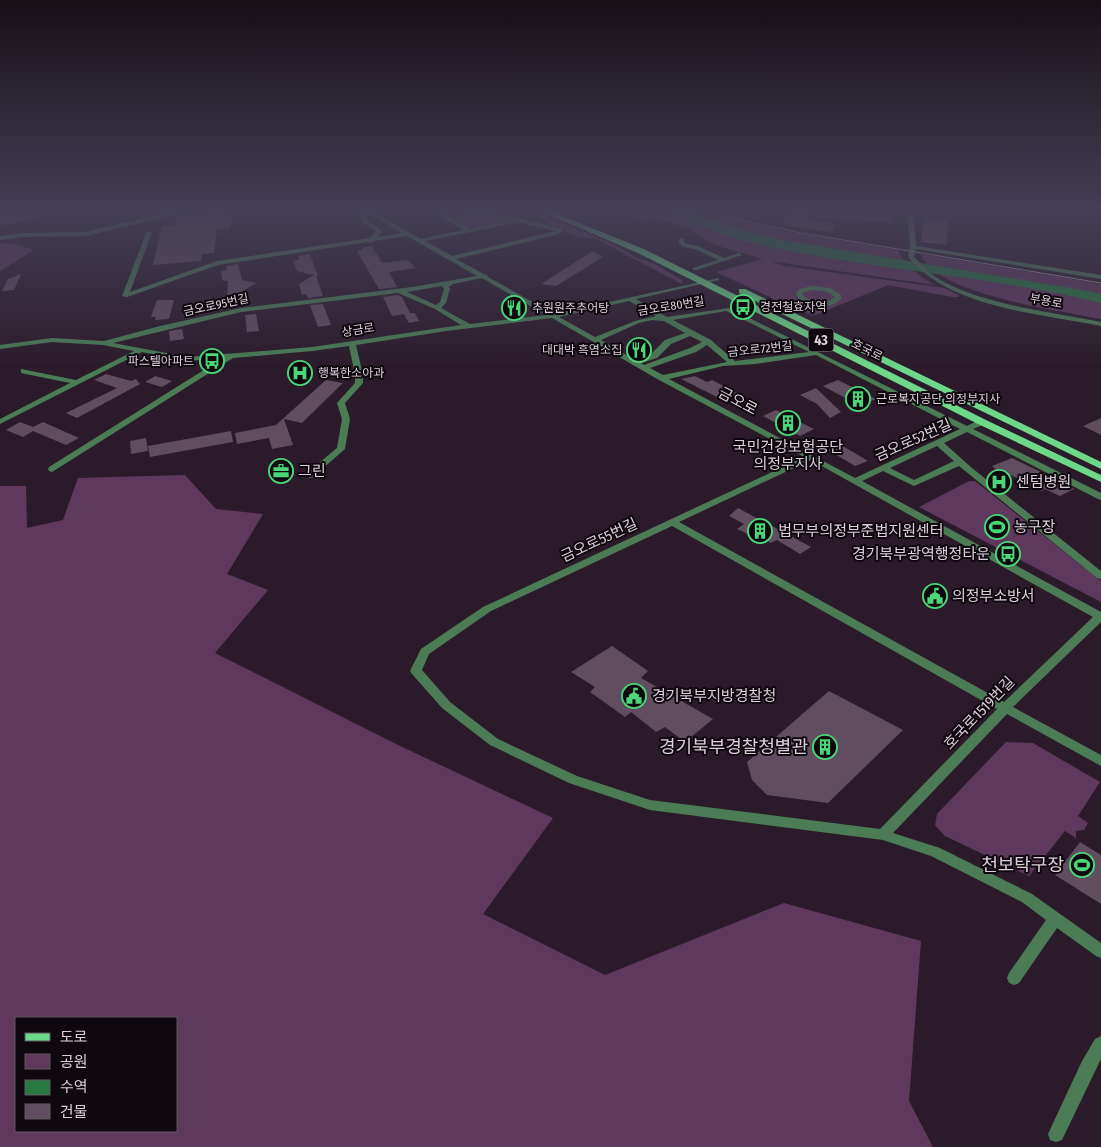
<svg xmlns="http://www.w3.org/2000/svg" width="1101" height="1147" font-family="'Fira Sans Condensed','Noto Sans KR',sans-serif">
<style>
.green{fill:#5f395d;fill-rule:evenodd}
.water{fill:#297942}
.building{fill:#604d5f}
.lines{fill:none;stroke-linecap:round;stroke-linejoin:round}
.street{fill:#4b7c56;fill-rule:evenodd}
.primary{fill:#6dd889;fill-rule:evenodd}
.tram{stroke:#aa9da9;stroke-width:1}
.labels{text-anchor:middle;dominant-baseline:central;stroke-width:4;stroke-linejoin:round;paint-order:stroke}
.far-street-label{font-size:12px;fill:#dbd0da;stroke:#0f080f}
.far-poi-label{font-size:12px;fill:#dbd0da;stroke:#0f080f;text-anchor:start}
.shield{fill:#0f080f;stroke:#9e949d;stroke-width:1}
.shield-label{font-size:14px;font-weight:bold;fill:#dbd0da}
.street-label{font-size:15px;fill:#dbd0da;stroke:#0f080f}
.poi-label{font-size:15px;fill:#dbd0da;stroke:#0f080f;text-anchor:start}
.near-poi-label{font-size:18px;fill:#dbd0da;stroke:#0f080f;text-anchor:end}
</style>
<rect width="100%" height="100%" fill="#2b1b2a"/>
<!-- green -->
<g class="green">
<polygon points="0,209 76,209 0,226"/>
<path d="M 515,209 L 523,209 L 578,229 L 613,244 L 639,259 L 653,263 L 682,280 L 682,284 L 594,238 C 576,240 562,229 546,223 L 547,221 Z"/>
<path d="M 614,209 L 711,209 L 743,221 L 780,230 L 898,250 C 906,267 919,276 935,285 L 770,261 L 785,266 L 944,288 L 959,295 L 958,297 L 952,297 L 888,285 L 818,314 L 813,315 L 802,312 L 716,272 L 763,259 L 715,245 L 686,228 L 670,223 L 653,218 L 641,220 Z"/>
<polygon points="723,209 763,209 760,221"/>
<polygon points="822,209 892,209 891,223 814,217 816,215 820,217"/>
<polygon points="446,210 512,219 474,228 467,227 452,219 453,217 444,213"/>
<polygon points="0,243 16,244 34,250 0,271"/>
<path d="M 921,254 L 1101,284 L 1101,319 C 1062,311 934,294 921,254 Z"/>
<path d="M 185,475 L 216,509 L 263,514 L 227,574 L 268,590 L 215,653 L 398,745 L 553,818 L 483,914 L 605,975 L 784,903 L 921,941 L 909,1101 L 933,1147 L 0,1147 L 0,486 L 26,486 L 27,528 L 63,520 L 78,478 ZM 16,1018 L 176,1018 L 176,1131 L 16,1131 Z"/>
<polygon points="969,481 975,481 1101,581 1101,602 919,507"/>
<polygon points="1006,742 1033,743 1100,782 1078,816 1088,823 1084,830 1076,831 1076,838 1065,831 1029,876 945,836 935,825 937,814"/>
</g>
<!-- water -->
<path class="water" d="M 657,209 L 681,209 L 742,230 L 788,241 L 1083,290 L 1101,294 L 1101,303 C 981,273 854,270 735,238 C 709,231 683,218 657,209 Z"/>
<!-- building -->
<g class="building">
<polygon points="786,209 809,209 806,220 835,224 832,232 784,225"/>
<polygon points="230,210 230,213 232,213 230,228 217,229 214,253 202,254 201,261 153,265 162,226 175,226 176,218 182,216"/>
<polygon points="923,218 948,221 947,245 921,242"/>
<polygon points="372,246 382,263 408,260 415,268 389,272 397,287 379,289 357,251 363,250 362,248"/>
<polygon points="593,251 603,257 556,286 541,284"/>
<polygon points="310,254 318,276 316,275 323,296 308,298 306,294 302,295 299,284 314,275 297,271 293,261 299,260 298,256"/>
<polygon points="238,264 242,280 256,283 238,294 238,303 227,304 228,281 222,280 221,271 227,270 226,266"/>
<polygon points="21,274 14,290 2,291 8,279"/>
<polygon points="398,295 402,297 410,313 415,313 419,321 409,323 404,314 392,316 383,297"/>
<polygon points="157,300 174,300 169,319 155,320 156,317 151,317"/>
<polygon points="323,304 331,325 318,327 310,305"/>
<polygon points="256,314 259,331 247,332 245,315"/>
<polygon points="182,329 184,339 170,341 169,331"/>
<polygon points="106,374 131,381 136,379 140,384 77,418 66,413 117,388 94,380"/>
<polygon points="155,376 172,381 162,387 145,382"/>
<polygon points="695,376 707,382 712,380 741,395 725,401 681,379"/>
<polygon points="326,380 343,383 302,423 284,419 293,445 272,449 269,438 237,444 235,433 276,425"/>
<polygon points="838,380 876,399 860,406 823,386"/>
<polygon points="816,388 841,412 830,418 817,404 800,395"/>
<polygon points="776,410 814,429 800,436 763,416"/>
<polygon points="1101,418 1101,435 1083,426"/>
<polygon points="20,422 33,427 43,422 79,438 66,445 33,431 23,437 6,430"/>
<polygon points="231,431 233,442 150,457 148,446"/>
<polygon points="146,438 148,451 131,454 130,441"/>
<polygon points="841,445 868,461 855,466 828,450"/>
<polygon points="1012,458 1047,475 1074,489 1060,496 1045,489 1042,491 1005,472 1001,473 992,466"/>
<polygon points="738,508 811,547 800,554 777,540 771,543 752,532 750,535 737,529 744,524 729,516"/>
<polygon points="612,646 648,671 641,678 713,719 685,742 665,727 656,732 631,712 625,717 590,692 595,687 571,672"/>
<polygon points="829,691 903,730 828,803 767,795 752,780 747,762"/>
<polygon points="1080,842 1101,855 1101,904 1055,875"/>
</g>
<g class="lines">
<!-- street -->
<g class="street">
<polygon points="104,209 113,209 97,214 94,212"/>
<polygon points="197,209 211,209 169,216 85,236 23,237 0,240 0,236 23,233 85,232 169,212"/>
<path d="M 361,209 L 368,209 L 421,239 L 463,230 L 429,209 L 436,209 L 470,229 L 511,220 L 448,211 L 445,209 C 485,209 524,219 562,229 L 563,230 L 559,234 L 456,259 L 484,274 L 487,275 L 488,277 L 554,314 L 719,278 L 719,280 L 636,299 L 667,317 L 729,308 L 967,426 L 979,420 L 985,420 L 985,424 L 973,429 L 1101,493 L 1101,500 L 1098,499 L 967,432 L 944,443 L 972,468 L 1101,571 L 1101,579 L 1097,578 L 959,466 L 914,486 L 883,471 L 862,481 L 1101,612 L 1101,622 L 1013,707 L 1101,755 L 1101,766 L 1007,714 L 893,833 L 940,848 L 1032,894 L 1101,943 L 1101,958 L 1096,956 L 1057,928 L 1019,983 L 1014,985 L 1009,983 L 1007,978 L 1009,973 L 1046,920 L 1022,902 L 931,856 L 883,840 L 650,810 L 569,783 L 490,745 L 442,708 L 412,674 L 410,671 L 421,649 L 483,607 L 804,457 L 659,380 L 552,318 L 446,331 L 356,345 L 363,375 L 363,383 L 345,403 L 350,419 L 345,449 L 313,477 L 310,478 L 306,475 L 307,473 L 337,448 L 342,419 L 337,403 L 355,383 L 355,375 L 349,346 L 312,351 L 233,358 L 52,472 L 49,471 L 48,469 L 49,467 L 223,358 L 188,361 L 142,352 L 0,424 L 0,419 L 70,383 L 21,373 L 21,369 L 76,380 L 134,351 L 103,345 L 52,342 L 0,349 L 0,345 L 52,338 L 104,341 L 160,326 L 241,308 L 412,287 L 477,276 L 407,236 L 374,241 L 371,243 L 368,242 L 218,265 L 127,297 L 122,296 L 147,231 L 152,232 L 130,292 L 217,261 L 370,238 L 376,231 L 365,224 L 360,214 L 363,212 L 366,214 L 369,222 L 382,231 L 378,237 L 402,233 ZM 518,222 L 556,231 L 452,256 L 426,241 ZM 482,278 L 546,315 L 470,324 L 441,308 L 446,303 L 450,289 L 449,287 L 453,284 ZM 442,286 L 444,289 L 440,302 L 436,305 L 407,292 ZM 398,293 L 435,309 L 461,325 L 312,347 L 188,357 L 113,343 L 241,312 ZM 629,301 L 656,316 L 635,321 L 595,337 L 559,317 ZM 726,311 L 809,352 L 735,361 L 711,340 L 673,320 ZM 652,320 L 664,321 L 685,333 L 665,340 L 651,354 L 635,360 L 601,340 L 639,323 ZM 690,336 L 702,342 L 690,348 L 644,365 L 641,363 L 657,358 L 671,344 ZM 707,345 L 727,362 L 663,375 L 650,368 L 696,352 ZM 816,355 L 960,429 L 855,478 L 669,379 L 723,366 L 755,364 ZM 937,446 L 954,461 L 914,480 L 890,468 ZM 811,460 L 1093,617 L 1004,702 L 679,522 ZM 672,526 L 997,709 L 880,829 L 650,800 L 577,776 L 498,739 L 450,702 L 422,670 L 429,654 L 491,611 Z"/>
<path d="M 907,209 L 913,209 L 916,246 L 1101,275 L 1101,279 L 916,249 L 914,257 C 919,261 923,266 928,271 C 965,303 1053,312 1101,322 L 1101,326 C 1039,313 952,309 908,257 L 910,247 Z"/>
<polygon points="680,238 684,238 684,242 687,244 698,246 724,258 739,253 742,255 697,270 693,270 693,268 718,260 695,249 683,247 678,242"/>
<path d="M 812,286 L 830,288 L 841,295 L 841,299 C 829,310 811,307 798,298 L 796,293 L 800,289 ZM 812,290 L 826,291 L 835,297 C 826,305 813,303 803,296 L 802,293 Z"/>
<polygon points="1101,1036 1101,1059 1062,1140 1056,1142 1050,1140 1048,1134 1082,1061 1095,1039"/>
</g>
<!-- primary -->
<g class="primary">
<polygon points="535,209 544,209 644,249 986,420 1101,475 1101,482 978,424 638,253"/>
<polygon points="739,289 745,289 1101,462 1101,469 739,293"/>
</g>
<!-- tram -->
<polyline class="tram" points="711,209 742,220 796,232 1101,283"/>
</g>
<!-- sky -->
<linearGradient id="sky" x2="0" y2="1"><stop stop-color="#180f17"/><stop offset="0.57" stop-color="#443f55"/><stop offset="1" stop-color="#443f55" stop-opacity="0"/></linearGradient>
<rect width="1101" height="369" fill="url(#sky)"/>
<!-- icons -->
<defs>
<symbol id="bus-ring" viewBox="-11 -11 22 22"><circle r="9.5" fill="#0f080f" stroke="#4ad778" stroke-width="1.5"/><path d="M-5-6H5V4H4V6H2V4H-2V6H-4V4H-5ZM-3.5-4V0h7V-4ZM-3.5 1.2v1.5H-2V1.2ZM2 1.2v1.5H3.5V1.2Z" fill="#4ad778"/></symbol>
<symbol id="restaurant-ring" viewBox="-11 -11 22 22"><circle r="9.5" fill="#0f080f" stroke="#4ad778" stroke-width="1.5"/><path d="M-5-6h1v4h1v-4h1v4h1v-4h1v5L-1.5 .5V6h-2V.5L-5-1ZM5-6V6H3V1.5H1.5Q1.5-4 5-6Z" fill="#4ad778"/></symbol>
<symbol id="hospital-ring" viewBox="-11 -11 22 22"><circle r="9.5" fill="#0f080f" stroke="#4ad778" stroke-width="1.5"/><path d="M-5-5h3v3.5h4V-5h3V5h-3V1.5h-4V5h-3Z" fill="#4ad778"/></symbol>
<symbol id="building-ring" viewBox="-11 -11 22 22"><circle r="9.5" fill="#0f080f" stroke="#4ad778" stroke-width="1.5"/><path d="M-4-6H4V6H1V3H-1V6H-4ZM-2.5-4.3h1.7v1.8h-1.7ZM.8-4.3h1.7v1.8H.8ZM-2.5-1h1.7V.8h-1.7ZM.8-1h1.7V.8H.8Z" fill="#4ad778"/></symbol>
<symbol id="office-ring" viewBox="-11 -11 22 22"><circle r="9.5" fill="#0f080f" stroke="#4ad778" stroke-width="1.5"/><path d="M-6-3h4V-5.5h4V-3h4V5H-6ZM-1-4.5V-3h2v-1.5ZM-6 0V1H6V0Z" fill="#4ad778"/></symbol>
<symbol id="stadium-ring" viewBox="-11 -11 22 22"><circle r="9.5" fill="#0f080f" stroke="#4ad778" stroke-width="1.5"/><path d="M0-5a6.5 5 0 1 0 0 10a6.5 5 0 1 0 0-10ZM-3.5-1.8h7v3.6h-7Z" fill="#4ad778"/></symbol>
<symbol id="civic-ring" viewBox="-11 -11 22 22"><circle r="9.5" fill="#0f080f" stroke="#4ad778" stroke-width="1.5"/><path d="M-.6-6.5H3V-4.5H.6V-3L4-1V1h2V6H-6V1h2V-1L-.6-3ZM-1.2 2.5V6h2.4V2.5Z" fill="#4ad778"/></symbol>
</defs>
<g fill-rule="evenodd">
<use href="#bus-ring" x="729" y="293" width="28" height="28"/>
<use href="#restaurant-ring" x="500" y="294" width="28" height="28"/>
<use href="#restaurant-ring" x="625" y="336" width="28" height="28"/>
<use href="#bus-ring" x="198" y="347" width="28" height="28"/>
<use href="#hospital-ring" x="286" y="359" width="28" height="28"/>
<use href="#building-ring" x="844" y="385" width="28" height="28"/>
<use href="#building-ring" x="774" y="409" width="28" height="28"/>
<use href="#office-ring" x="267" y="457" width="28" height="28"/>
<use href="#hospital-ring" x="985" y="468" width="28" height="28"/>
<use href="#stadium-ring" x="983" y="513" width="28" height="28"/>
<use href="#building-ring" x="746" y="517" width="28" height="28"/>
<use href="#bus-ring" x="994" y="540" width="28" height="28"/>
<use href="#civic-ring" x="921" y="582" width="28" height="28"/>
<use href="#civic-ring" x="620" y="682" width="28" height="28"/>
<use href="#building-ring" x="811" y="733" width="28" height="28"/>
<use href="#stadium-ring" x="1068" y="851" width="28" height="28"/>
</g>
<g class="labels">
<!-- far-street labels -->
<g class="far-street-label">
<text transform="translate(1046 301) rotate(11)">부용로</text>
<text transform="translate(216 305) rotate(-12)">금오로95번길</text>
<text transform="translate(671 306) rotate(-9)">금오로80번길</text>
<text transform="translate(358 330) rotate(-9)">상금로</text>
<text transform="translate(760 349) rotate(-6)">금오로72번길</text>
<text transform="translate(867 350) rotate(27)">호국로</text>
</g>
<!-- far-poi labels -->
<g class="far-poi-label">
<text x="760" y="307">경전철효자역</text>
<text x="532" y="308">추원원주추어탕</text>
<text x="622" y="350" text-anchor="end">대대박 흑염소집</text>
<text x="194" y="361" text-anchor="end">파스텔아파트</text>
<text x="318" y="373">행복한소아과</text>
<text x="876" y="399">근로복지공단 의정부지사</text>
</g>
<!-- shield labels -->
<rect class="shield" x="808.5" y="328.5" width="25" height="23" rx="4"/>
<g class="shield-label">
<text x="821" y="340">43</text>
</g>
<!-- street labels -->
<g class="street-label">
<text transform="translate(738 401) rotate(28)">금오로</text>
<text transform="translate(913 440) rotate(-24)">금오로52번길</text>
<text transform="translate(599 540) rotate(-25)">금오로55번길</text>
<text transform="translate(979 713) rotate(-46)">호국로1519번길</text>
</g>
<!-- poi labels -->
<g class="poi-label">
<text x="788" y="447" text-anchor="middle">국민건강보험공단<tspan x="788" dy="17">의정부지사</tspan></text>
<text x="298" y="471">그린</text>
<text x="1016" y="482">센텀병원</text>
<text x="1014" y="527">농구장</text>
<text x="778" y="531">법무부의정부준법지원센터</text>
<text x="990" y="554" text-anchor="end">경기북부광역행정타운</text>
<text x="952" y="596">의정부소방서</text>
<text x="652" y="696">경기북부지방경찰청</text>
</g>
<!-- near-poi labels -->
<g class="near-poi-label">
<text x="808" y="747">경기북부경찰청별관</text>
<text x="1064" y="865">천보탁구장</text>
</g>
</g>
<!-- legend -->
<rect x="15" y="1017" width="162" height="115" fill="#0f080f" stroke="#615860"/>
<rect x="25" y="1033" width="25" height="8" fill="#6dd889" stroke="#615860"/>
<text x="60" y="1042" font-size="15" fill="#dbd0da">도로</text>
<rect x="25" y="1054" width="25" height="15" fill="#5f395d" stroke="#615860"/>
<text x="60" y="1067" font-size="15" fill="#dbd0da">공원</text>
<rect x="25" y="1080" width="25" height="15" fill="#297942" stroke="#615860"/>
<text x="60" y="1092" font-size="15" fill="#dbd0da">수역</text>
<rect x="25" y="1104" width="25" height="15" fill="#604d5f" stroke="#615860"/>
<text x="60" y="1117" font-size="15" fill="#dbd0da">건물</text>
</svg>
